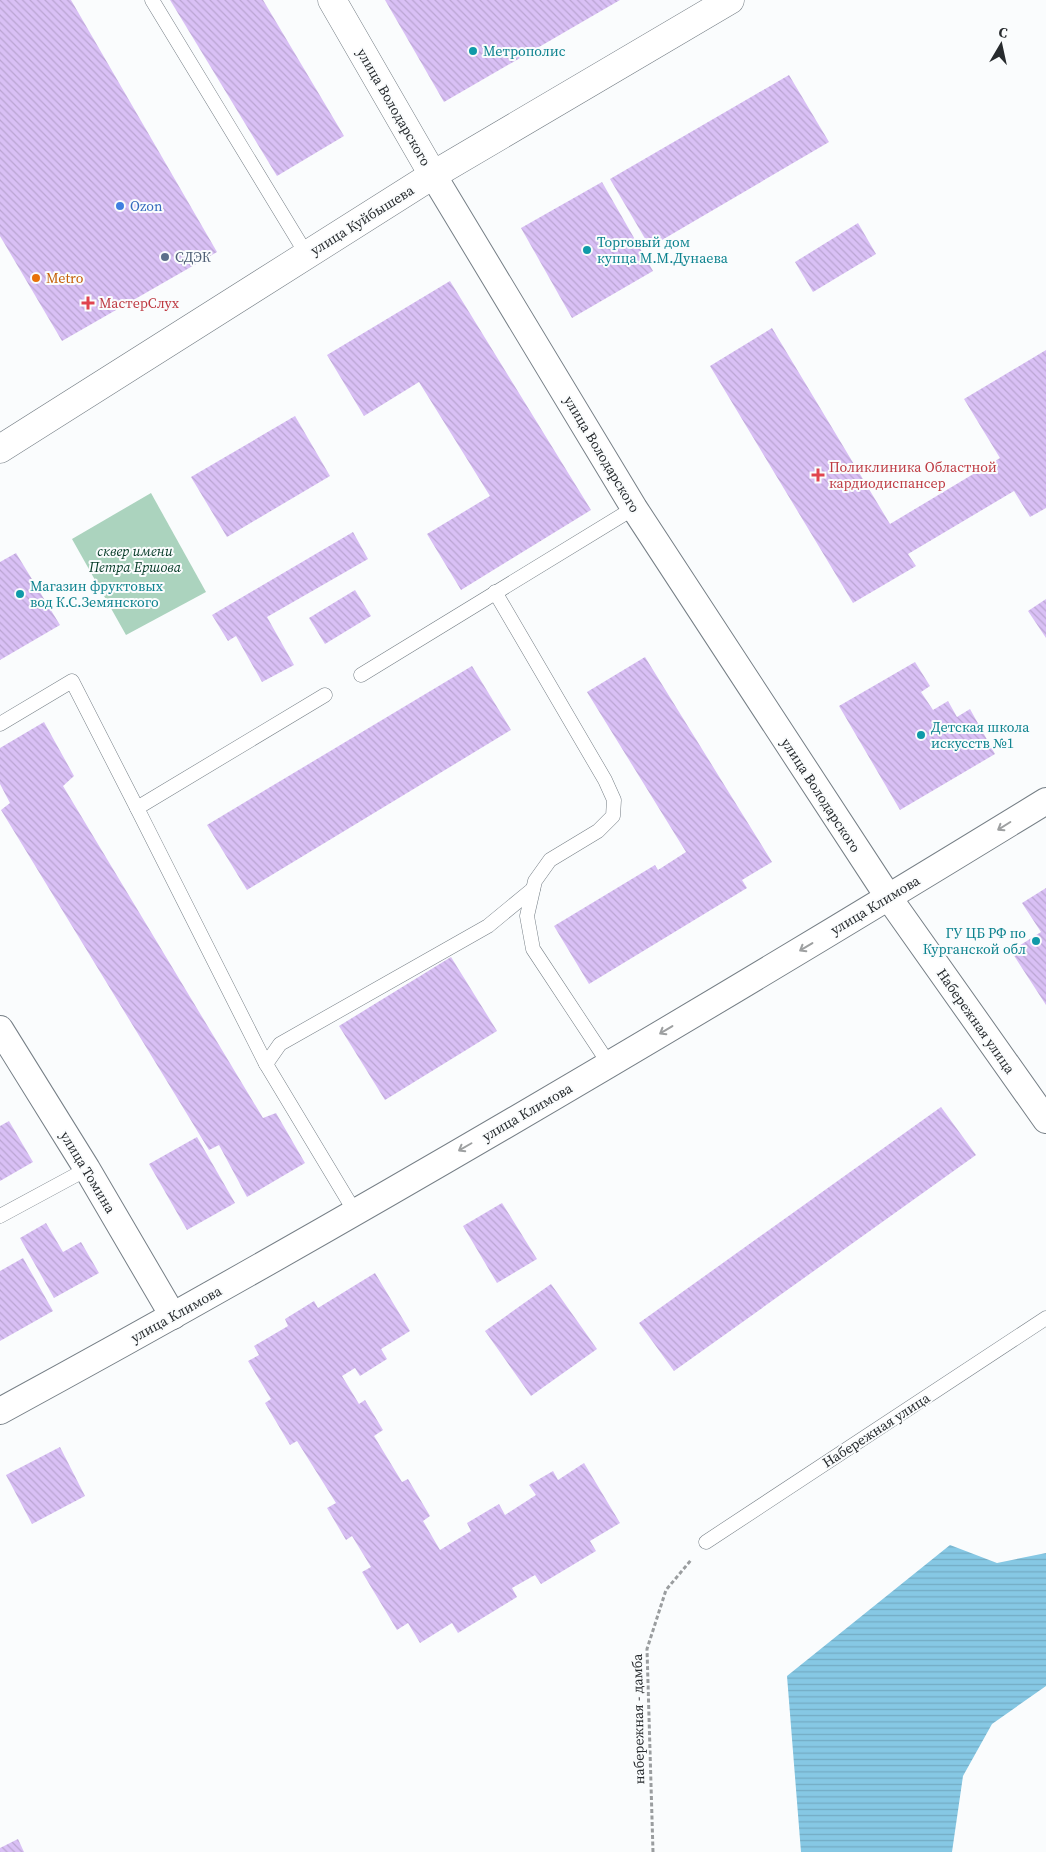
<svg xmlns="http://www.w3.org/2000/svg" width="1046" height="1852" font-family="'Source Serif 4',serif">
<style>
.park{fill:#abd3be}
.water{fill:url(#water-rules)}
.building{fill:url(#building-back-hatch)}
.lines{fill:none;stroke-linecap:round;stroke-linejoin:round}
.lane-casing{stroke:#767f86;stroke-width:15}
.street-casing{stroke:#767f86;stroke-width:28}
.secondary-casing{stroke:#767f86;stroke-width:29}
.primary-casing{stroke:#767f86;stroke-width:29}
.path{stroke:#9a9d9f;stroke-width:3;stroke-dasharray:4 2.5;stroke-linecap:butt}
.lane{stroke:#fff;stroke-width:14}
.street{stroke:#fff;stroke-width:26}
.secondary{stroke:#fff;stroke-width:28}
.primary{stroke:#fff;stroke-width:28}
.oneway{stroke:#9ea0a1}
.culture-dot{fill:#0f9aa8;stroke:#fafcfd;stroke-width:2}
.shop-dot{fill:#3f7fe0;stroke:#fafcfd;stroke-width:2}
.service-dot{fill:#5c6f8a;stroke:#fafcfd;stroke-width:2}
.food-dot{fill:#e8710a;stroke:#fafcfd;stroke-width:2}
.health-dot{fill:#e0444e;stroke:#fafcfd;stroke-width:2}
.labels{text-anchor:middle;dominant-baseline:central;stroke-width:4;stroke-linejoin:round;paint-order:stroke}
.culture-label{font-size:14px;fill:#0d838f;stroke:#fafcfd;text-anchor:start}
.street-label{font-size:14px;fill:#272b2e;stroke:#fafcfd}
.shop-label{font-size:14px;fill:#366cbe;stroke:#fafcfd;text-anchor:start}
.service-label{font-size:14px;fill:#4e5e75;stroke:#fafcfd;text-anchor:start}
.food-label{font-size:14px;fill:#c56008;stroke:#fafcfd;text-anchor:start}
.health-label{font-size:14px;fill:#be3a42;stroke:#fafcfd;text-anchor:start}
.park-label{font-size:14px;font-style:italic;fill:#013723;stroke:#fafcfd}
</style>
<defs>
<pattern id="water-rules" width="6" height="5" patternUnits="userSpaceOnUse" patternTransform="scale(1.25)"><rect width="6" height="5" fill="#86c8e4"/><path d="M0 2.5h6" fill="none" stroke="#74acc4"/></pattern>
<pattern id="building-back-hatch" width="6" height="6" patternUnits="userSpaceOnUse" patternTransform="scale(1.25)"><rect width="6" height="6" fill="#d9c0f5"/><path d="M-1 5l2 2M0 0l6 6M5-1l2 2" fill="none" stroke="#baa5d2"/></pattern>
</defs>
<rect width="100%" height="100%" fill="#fafcfd"/>
<!-- park -->
<polygon class="park" points="151,493 206,592 126,635 72,539"/>
<!-- water -->
<polygon class="water" points="950,1545 997,1563 1046,1553 1046,1686 992,1724 963,1776 952,1852 801,1852 787,1676"/>
<!-- building -->
<g class="building">
<polygon points="0,0 71,0 217,252 62,341 0,236"/>
<polygon points="170,0 263,0 344,136 277,176"/>
<polygon points="385,0 620,0 444,102"/>
<polygon points="789,75 829,142 650,247 610,179"/>
<polygon points="602,182 653,271 572,318 521,228"/>
<polygon points="858,223 876,254 813,292 795,262"/>
<polygon points="450,281 591,510 461,590 427,534 490,496 419,382 364,416 327,355"/>
<polygon points="772,328 890,524 1000,458 964,399 1046,350 1046,508 1030,517 1014,491 908,554 916,566 853,603 710,366"/>
<polygon points="295,416 330,476 227,537 191,477"/>
<polygon points="353,532 368,559 267,617 294,665 262,682 236,636 228,641 212,615"/>
<polygon points="16,553 60,625 0,660 0,562"/>
<polygon points="355,590 371,616 325,644 309,618"/>
<polygon points="1046,599 1046,638 1028,611"/>
<polygon points="645,657 772,862 742,880 747,888 589,984 554,926 655,865 658,870 686,852 587,692"/>
<polygon points="915,662 930,686 921,692 933,710 948,701 957,717 970,709 995,754 900,810 839,706"/>
<polygon points="472,666 511,730 247,890 207,825"/>
<polygon points="44,722 74,776 63,786 263,1118 276,1113 305,1163 247,1197 219,1145 209,1150 1,810 10,803 0,784 0,748"/>
<polygon points="1046,888 1046,1005 1011,951 1041,932 1022,903"/>
<polygon points="451,957 497,1031 385,1100 339,1026"/>
<polygon points="941,1107 976,1155 674,1371 639,1323"/>
<polygon points="9,1121 33,1162 0,1181 0,1126"/>
<polygon points="197,1137 235,1203 187,1230 149,1164"/>
<polygon points="502,1203 537,1259 497,1283 463,1226"/>
<polygon points="46,1223 63,1252 81,1242 99,1273 54,1298 20,1238"/>
<polygon points="23,1258 53,1311 0,1341 0,1271"/>
<polygon points="375,1273 410,1331 381,1349 387,1359 360,1376 355,1368 342,1376 359,1404 365,1400 383,1430 374,1436 402,1482 408,1479 430,1516 423,1521 440,1550 471,1531 467,1523 499,1504 505,1515 536,1495 529,1485 553,1471 558,1480 584,1463 620,1523 590,1541 596,1551 541,1584 535,1575 512,1588 517,1597 458,1633 452,1623 420,1643 408,1623 397,1630 362,1572 371,1567 352,1536 346,1540 327,1508 336,1503 297,1441 290,1445 265,1403 271,1399 248,1361 259,1355 254,1346 288,1326 285,1319 314,1301 318,1308"/>
<polygon points="551,1284 597,1349 531,1396 485,1331"/>
<polygon points="60,1447 85,1496 32,1524 6,1475"/>
<polygon points="18,1839 24,1852 0,1852 0,1848"/>
</g>
<g class="lines">
<defs>
<g id="lane">
<polyline points="152,0 307,255"/>
<polyline points="495,592 605,780 614,800 613,816 598,831 550,860 535,881 527,916 533,949 609,1064"/>
<polyline points="361,675 634,508"/>
<polyline points="0,724 72,681 137,808 325,695"/>
<polyline points="137,808 266,1064 355,1212"/>
<polyline points="266,1064 280,1044 488,926 533,889"/>
<polyline points="0,1216 87,1169"/>
<polyline points="706,1542 1046,1318"/>
</g>
<g id="street">
<polyline points="433,175 634,508 889,898 1046,1120"/>
<polyline points="0,1029 87,1169 173,1316"/>
<path d="M 0,1411 C 355,1218 702,1012 1046,801"/>
</g>
<polyline id="secondary" points="332,0 433,175"/>
<polyline id="primary" points="0,449 433,175 730,0"/>
</defs>
<!-- lane casing -->
<use href="#lane" class="lane-casing"/>
<!-- street casing -->
<use href="#street" class="street-casing"/>
<!-- secondary casing -->
<use href="#secondary" class="secondary-casing"/>
<!-- primary casing -->
<use href="#primary" class="primary-casing"/>
<!-- path -->
<polyline class="path" points="653,1852 647,1649 666,1590 691,1560"/>
<!-- lane -->
<use href="#lane" class="lane"/>
<!-- street -->
<use href="#street" class="street"/>
<!-- secondary -->
<use href="#secondary" class="secondary"/>
<!-- primary -->
<use href="#primary" class="primary"/>
</g>
<!-- one-way arrows -->
<defs><path id="oneway-shaft" d="M-6 0H5M1.5-3L5.5 0L1.5 3" fill="none" stroke-width="1.6" stroke-linecap="round" stroke-linejoin="round" transform="scale(1.25)"/></defs>
<g class="oneway">
<use href="#oneway-shaft" transform="translate(1004 826) rotate(148)"/>
<use href="#oneway-shaft" transform="translate(806 947) rotate(149)"/>
<use href="#oneway-shaft" transform="translate(666 1030) rotate(149)"/>
<use href="#oneway-shaft" transform="translate(465 1147) rotate(150)"/>
</g>
<!-- markers -->
<g class="culture-dot">
<circle cx="473" cy="51" r="5"/>
<circle cx="587" cy="250" r="5"/>
<circle cx="20" cy="594" r="5"/>
<circle cx="921" cy="735" r="5"/>
<circle cx="1036" cy="941" r="5"/>
</g>
<circle class="shop-dot" cx="120" cy="206" r="5"/>
<circle class="service-dot" cx="165" cy="257" r="5"/>
<circle class="food-dot" cx="36" cy="278" r="5"/>
<g class="health-dot">
<path d="M85.5 295.5h5v5h5v5h-5v5h-5v-5h-5v-5h5z"/>
<path d="M815.5 467.5h5v5h5v5h-5v5h-5v-5h-5v-5h5z"/>
</g>
<g class="labels">
<!-- culture labels -->
<g class="culture-label">
<text x="483" y="51">Метрополис</text>
<text x="597" y="242">Торговый дом<tspan x="597" dy="16">купца М.М.Дунаева</tspan></text>
<text x="30" y="586">Магазин фруктовых<tspan x="30" dy="16">вод К.С.Земянского</tspan></text>
<text x="931" y="727">Детская школа<tspan x="931" dy="16">искусств №1</tspan></text>
<text x="1026" y="933" text-anchor="end">ГУ ЦБ РФ по<tspan x="1026" dy="16">Курганской обл</tspan></text>
</g>
<!-- street labels -->
<g class="street-label">
<text transform="translate(394 107) rotate(60)">улица Володарского</text>
<text transform="translate(362 220) rotate(-32)">улица Куйбышева</text>
<text transform="translate(602 454) rotate(59)">улица Володарского</text>
<text transform="translate(821 795) rotate(57)">улица Володарского</text>
<text transform="translate(875 905) rotate(-31)">улица Климова</text>
<text transform="translate(976 1021) rotate(55)">Набережная улица</text>
<text transform="translate(527 1112) rotate(-30)">улица Климова</text>
<text transform="translate(88 1172) rotate(59)">улица Томина</text>
<text transform="translate(176 1314) rotate(-29)">улица Климова</text>
<text transform="translate(876 1430) rotate(-33)">Набережная улица</text>
<text transform="translate(638 1719) rotate(-91)">набережная - дамба</text>
</g>
<!-- shop labels -->
<g class="shop-label">
<text x="130" y="206">Ozon</text>
</g>
<!-- service labels -->
<g class="service-label">
<text x="175" y="257">СДЭК</text>
</g>
<!-- food labels -->
<g class="food-label">
<text x="46" y="278">Metro</text>
</g>
<!-- health labels -->
<g class="health-label">
<text x="99" y="303">МастерСлух</text>
<text x="829" y="467">Поликлиника Областной<tspan x="829" dy="16">кардиодиспансер</tspan></text>
</g>
<!-- park labels -->
<g class="park-label">
<text x="135" y="551">сквер имени<tspan x="135" dy="16">Петра Ершова</tspan></text>
</g>
</g>
<!-- north arrow -->
<g transform="translate(1001 45) rotate(9)" stroke="#fafcfd" stroke-width="4" paint-order="stroke">
<path d="M0-4L9 19L0 12L-9 19Z" fill="#272b2e"/>
<text y="-8" font-size="14" font-weight="bold" text-anchor="middle" fill="#272b2e">С</text>
</g>
</svg>
